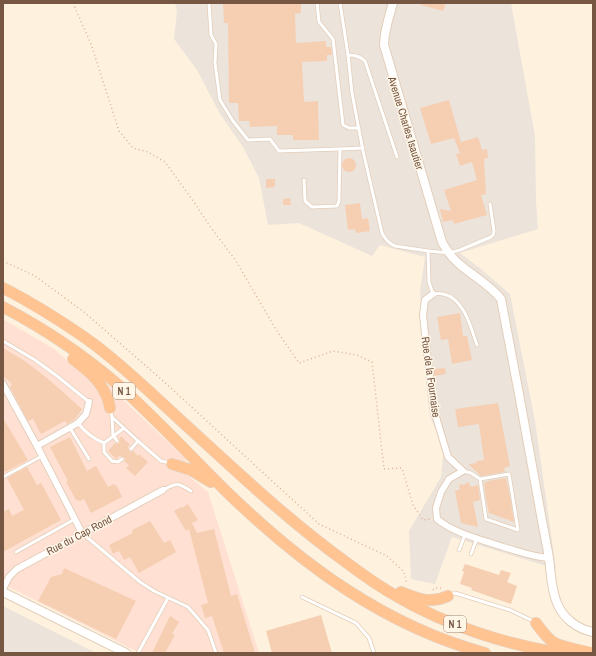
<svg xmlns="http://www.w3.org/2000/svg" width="596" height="656" font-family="'Archivo Narrow',sans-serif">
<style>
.commercial{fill:#ffe0d2}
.industrial{fill:#ece3db}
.building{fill:#f6cfb3}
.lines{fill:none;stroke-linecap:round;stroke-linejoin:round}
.service-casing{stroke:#e3ceba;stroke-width:4.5}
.minor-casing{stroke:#e3ceba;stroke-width:8}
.tertiary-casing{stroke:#e3ceba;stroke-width:10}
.trunk-casing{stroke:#ded7d2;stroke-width:12}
.path{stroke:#dbb297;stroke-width:1.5;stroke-dasharray:1 3;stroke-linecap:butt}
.service{stroke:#fff;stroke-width:3}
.minor{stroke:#fff;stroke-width:6}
.tertiary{stroke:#fff;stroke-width:8}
.trunk{stroke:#ffc492;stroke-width:11}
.labels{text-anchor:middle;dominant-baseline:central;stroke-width:3;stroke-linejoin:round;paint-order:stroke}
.shield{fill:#fff6e7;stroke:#9f8775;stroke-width:1}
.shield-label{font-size:10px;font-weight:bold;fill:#765744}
.street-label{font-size:11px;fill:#765744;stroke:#fff6e7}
</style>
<rect width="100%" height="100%" fill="#fef2de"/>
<!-- commercial -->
<polygon class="commercial" points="3,319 54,349 76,368 111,387 120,397 186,459 185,473 208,492 259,653 140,653 3,584"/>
<!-- industrial -->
<g class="industrial">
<polygon points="175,3 511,3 535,136 536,202 538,229 460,253 482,270 510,294 535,421 556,569 452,537 435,584 411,579 409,531 441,477 444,446 430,417 420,291 425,257 380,245 372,256 299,223 268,225 259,178 243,147 220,114 197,70 174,39 177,12"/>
<polygon points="3,606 96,653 3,653"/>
</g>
<!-- building -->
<g class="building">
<polygon points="223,3 301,3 301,13 295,14 296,43 326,41 326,47 331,47 332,55 327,55 327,61 302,62 304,102 318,101 319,140 293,140 293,135 277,135 277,126 250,127 249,121 239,121 238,103 229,103 228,23 224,23"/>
<polygon points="421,3 446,3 443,11 421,5"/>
<polygon points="449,100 461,142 478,137 482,150 487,149 488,158 484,159 486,194 481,195 487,215 454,224 453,220 443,222 440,209 451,211 444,190 477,180 472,162 460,166 456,154 460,153 454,138 431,144 420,108"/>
<circle cx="349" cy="165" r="7"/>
<polygon points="266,179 275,179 275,187 266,188"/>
<polygon points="290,198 291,205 283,205 283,199"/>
<polygon points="360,203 362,219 368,218 370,231 356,233 355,229 348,230 345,205"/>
<polygon points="460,313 463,336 467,336 472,360 452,364 448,339 441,340 437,317"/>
<polygon points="3,348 25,361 47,378 82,409 75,419 67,424 65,421 41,434 33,419 28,421 10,387 12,384 3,376"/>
<polygon points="445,368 446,374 434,376 433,369"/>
<polygon points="498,403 510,466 504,468 505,472 481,476 468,464 477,463 476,461 484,460 479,424 458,427 455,409"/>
<polygon points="3,418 28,460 5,472 3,469"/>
<polygon points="121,436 130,445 128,447 129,451 131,452 133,451 138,456 139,454 148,462 135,476 126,468 129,465 124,461 125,459 124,457 119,456 116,459 108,451 115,443 117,444 119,443 120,441 119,439"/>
<polygon points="70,437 87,471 96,466 108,487 113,484 117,486 122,497 91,513 84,499 80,501 76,500 66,482 68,481 50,447"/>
<polygon points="27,467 37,485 41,483 61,520 3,552 3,512 9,509 12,516 24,510 7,478"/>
<polygon points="506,478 510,496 514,522 489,513 486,499 484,483 488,481 487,481"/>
<polygon points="468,482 471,487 478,485 480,500 473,502 478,527 461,523 455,491 460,489 459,484 464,485"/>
<polygon points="188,504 198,520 192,523 197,533 214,529 231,596 237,594 255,653 224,653 212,616 205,618 201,605 208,603 189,529 186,531 174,511 181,507 182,508"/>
<polygon points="150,521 164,543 170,540 176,552 139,573 130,557 124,560 119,551 113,554 109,545 133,533 132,530"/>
<polygon points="465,564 499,575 501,570 511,573 507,582 517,586 511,604 471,590 472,588 460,584 464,572 462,571"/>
<polygon points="64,568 136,601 116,639 38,601 51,577 62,574"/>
<polygon points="321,615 332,653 272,653 266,631"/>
<polygon points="170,616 179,622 172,634 175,635 165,653 152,653"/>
</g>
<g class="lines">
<defs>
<g id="service">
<polyline points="209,3 211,35 216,44 215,63 220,100 233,121 248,140 270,139 279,151 340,149"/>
<polyline points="317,3 319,22 333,39 343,125 349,128 359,128"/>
<path d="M 340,3 L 348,55 L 352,93 L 363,151 L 382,233 C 385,239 388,243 395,246 L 428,251 L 449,253 L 460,250 L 491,237 L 493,235 L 494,231 L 490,204"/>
<path d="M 348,55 C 355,55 360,56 365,61 L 397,157"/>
<polyline points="304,180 305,201 312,207 337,206 339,201 340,149 363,148"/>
<path d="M 428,251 L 429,282 L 433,294 C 436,294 440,293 443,294 C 464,298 471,328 477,345"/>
<polyline points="3,341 35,360 57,376 89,402"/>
<polyline points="110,410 112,417 138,441 161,461 170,463"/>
<polyline points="112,417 113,435 117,441"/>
<path d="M 78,423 C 84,431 94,439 104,443 L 124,428"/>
<polyline points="70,428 89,459"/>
<polyline points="104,443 104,452 112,461 118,462 122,459"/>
<polyline points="131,449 138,441"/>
<polyline points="463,471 471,473 480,479 486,519 518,530 509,474 480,479"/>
<polyline points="3,477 42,456"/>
<path d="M 163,490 C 177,483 177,482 191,491"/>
<polyline points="82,533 140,582 154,591 188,607 208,630 216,653"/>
<polyline points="459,550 465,535"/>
<polyline points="16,552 75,519"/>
<polyline points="471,554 477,538"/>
<polyline points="450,595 455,593 510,610 535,622"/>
<polyline points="302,597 356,623 369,638 374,653"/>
<polyline points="138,653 168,598"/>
</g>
<g id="minor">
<path d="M 433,294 L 425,300 L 423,315 L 433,407 L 448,457 L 463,471 L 449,479 L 441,492 L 436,508 L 437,519 C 453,533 483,540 503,547 C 518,551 533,557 549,558"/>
<polyline points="3,384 37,446 82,533"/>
<polyline points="37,446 78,423 86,414 89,402"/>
<polyline points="3,589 9,577 17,569 163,490"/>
</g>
<g id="tertiary">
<path d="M 393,3 C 389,17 384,31 384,45 L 442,242 C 446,249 451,257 457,262 C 471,275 489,284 501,299 C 514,367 527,436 539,504 C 542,522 546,540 549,558 C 551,573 551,589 557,603 C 563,618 577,629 593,632"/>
<polyline points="3,592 126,653"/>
</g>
<g id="trunk">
<path d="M 3,288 C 17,295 31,303 44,311 C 62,322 79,333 95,345 C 124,367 150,392 177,417 C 232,467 286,519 347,563 C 363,575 380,587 398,597 C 446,625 506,645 561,653"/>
<path d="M 3,307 C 43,328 81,353 116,383 C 156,418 192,458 230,495 C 303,565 385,626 485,653"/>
<path d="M 73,359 C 85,368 99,379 105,393 C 108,397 109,403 110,408"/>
<polyline points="172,464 191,470 211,482"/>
<path d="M 401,592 C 418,599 430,604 448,596"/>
<path d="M 536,623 C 541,630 546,637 553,642 C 563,648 580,650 591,653"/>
</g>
</defs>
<!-- service casing -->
<use href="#service" class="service-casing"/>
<!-- minor casing -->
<use href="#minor" class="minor-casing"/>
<!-- tertiary casing -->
<use href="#tertiary" class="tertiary-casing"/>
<!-- trunk casing -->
<use href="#trunk" class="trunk-casing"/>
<!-- path -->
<g class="path">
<polyline points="73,3 91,44 119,131 133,148 148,152 165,162 194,202 209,225 236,261 275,328 299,363 333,351 357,355 372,362 384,469 402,468 413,505 423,520 430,519"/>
<polyline points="3,261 35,276 84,312 161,379 319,524 387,556 404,572 407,584"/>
<polyline points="433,590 435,588 441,588"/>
</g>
<!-- service -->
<use href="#service" class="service"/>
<!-- minor -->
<use href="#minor" class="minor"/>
<!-- tertiary -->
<use href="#tertiary" class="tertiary"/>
<!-- trunk -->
<use href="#trunk" class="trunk"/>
</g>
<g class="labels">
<!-- shield labels -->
<g class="shield">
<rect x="113" y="383" width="22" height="16" rx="3"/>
<rect x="444" y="616" width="22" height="16" rx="3"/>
</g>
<g class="shield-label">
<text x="124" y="391">N 1</text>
<text x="455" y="624">N 1</text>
</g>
<!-- street labels -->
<g class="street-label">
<text transform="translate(406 123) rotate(73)">Avenue Charles Isautier</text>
<text transform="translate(431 377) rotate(82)">Rue de la Fournaise</text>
<text transform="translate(79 535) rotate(-28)">Rue du Cap Rond</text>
</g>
</g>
<!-- border -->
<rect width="596" height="656" fill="none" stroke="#765744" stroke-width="8"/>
</svg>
